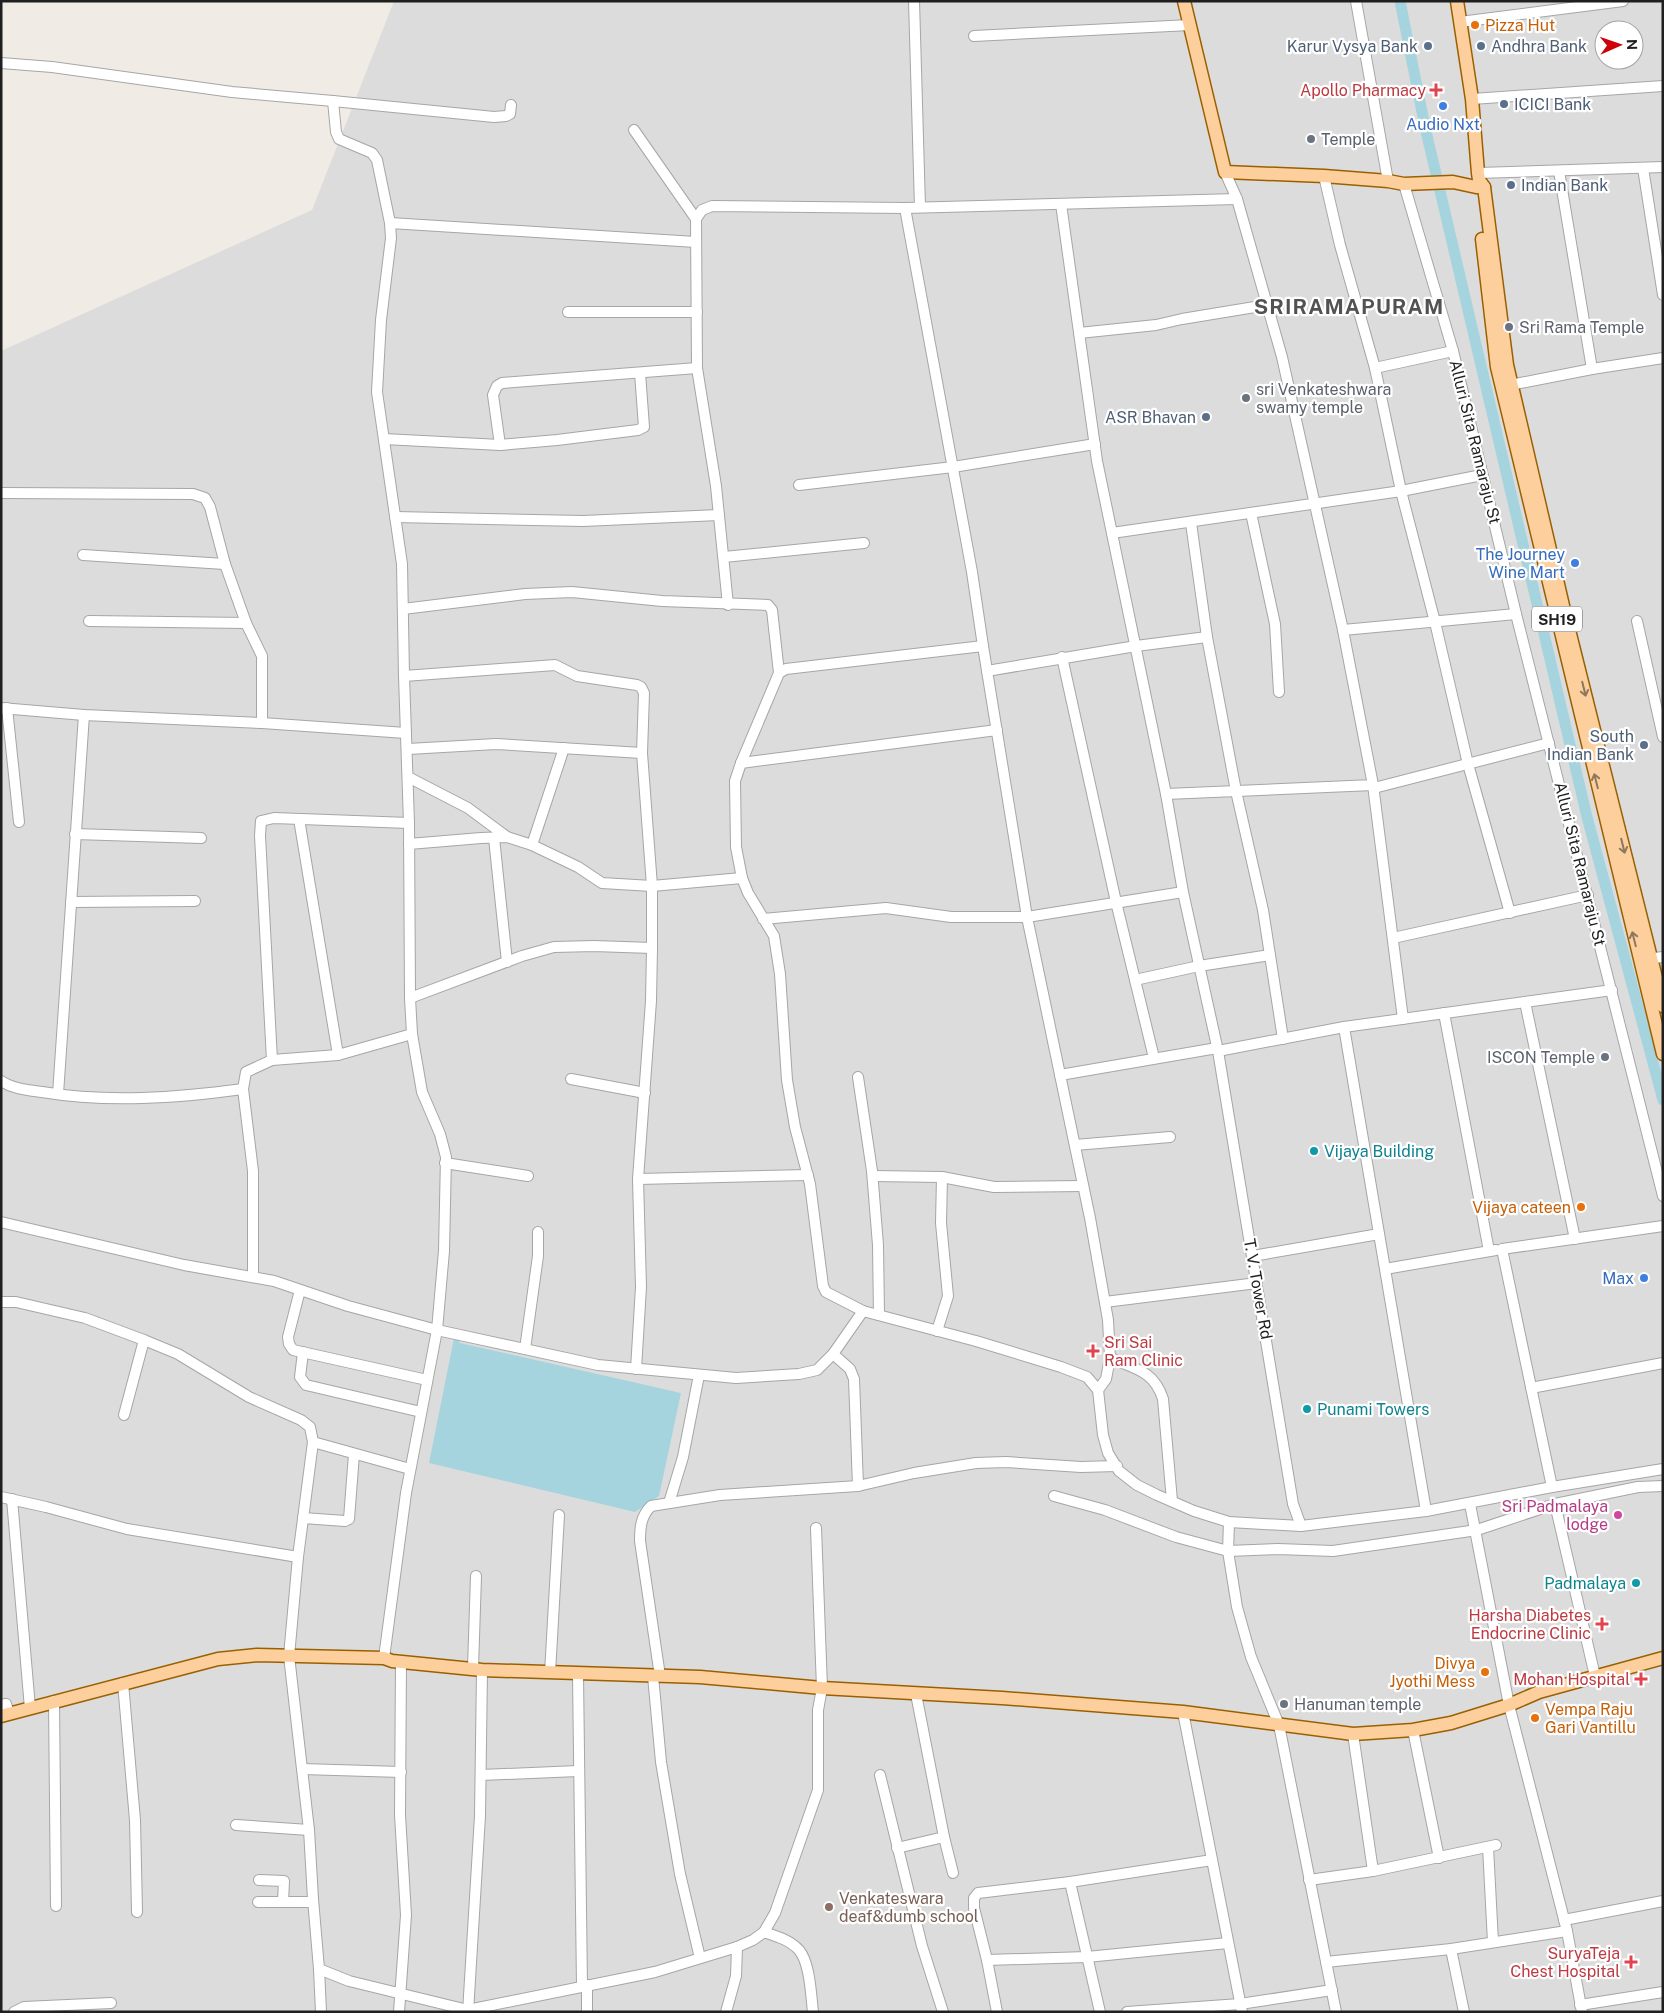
<svg xmlns="http://www.w3.org/2000/svg" width="1664" height="2013" font-family="'Public Sans',sans-serif">
<style>
.residential{fill:#dddcdc;fill-rule:evenodd}
.water{fill:#a5d4de}
.lines{fill:none;stroke-linecap:round;stroke-linejoin:round}
.canal{stroke:#a5d4de;stroke-width:11}
.minor-casing{stroke:#a6a6a6;stroke-width:12}
.major-casing{stroke:#9a6000;stroke-width:15}
.minor{stroke:#fff;stroke-width:10}
.major{stroke:#fdcf9d;stroke-width:12}
.oneway{stroke:#8e775e}
.food-dot{fill:#e8710a;stroke:#fff;stroke-width:2}
.service-dot{fill:#5c6f8a;stroke:#fff;stroke-width:2}
.health-dot{fill:#e0444e;stroke:#fff;stroke-width:2}
.shop-dot{fill:#3f7fe0;stroke:#fff;stroke-width:2}
.worship-dot{fill:#6b7280;stroke:#fff;stroke-width:2}
.culture-dot{fill:#0f9aa8;stroke:#fff;stroke-width:2}
.hotel-dot{fill:#d1479c;stroke:#fff;stroke-width:2}
.education-dot{fill:#8d6e63;stroke:#fff;stroke-width:2}
.labels{text-anchor:middle;dominant-baseline:central;stroke-width:4.5;stroke-linejoin:round;paint-order:stroke}
.shield{fill:#fff;stroke:#626262;stroke-width:1}
.shield-label{font-size:15px;font-weight:bold;fill:#1f1f1f}
.food-label{font-size:16px;fill:#c56008;stroke:#fff;text-anchor:start}
.service-label{font-size:16px;fill:#4e5e75;stroke:#fff;text-anchor:end}
.health-label{font-size:16px;fill:#be3a42;stroke:#fff;text-anchor:end}
.shop-label{font-size:16px;fill:#366cbe;stroke:#fff;text-anchor:end}
.worship-label{font-size:16px;fill:#5b616d;stroke:#fff;text-anchor:start}
.street-label{font-size:16px;fill:#1f1f1f;stroke:#fff}
.culture-label{font-size:16px;fill:#0d838f;stroke:#fff;text-anchor:start}
.hotel-label{font-size:16px;fill:#b23c85;stroke:#fff;text-anchor:end}
.education-label{font-size:16px;fill:#785e54;stroke:#fff;text-anchor:start}
.district-label{font-size:21px;font-weight:bold;letter-spacing:1px;fill:#525252;stroke:#fff}
</style>
<rect width="100%" height="100%" fill="#f0ece5"/>
<!-- residential -->
<path class="residential" d="M 394,1 L 1663,1 L 1663,2012 L 1,2012 L 1,351 L 312,210 ZM 1604,30 L 1634,30 L 1634,60 L 1604,60 Z"/>
<!-- water -->
<polygon class="water" points="455,1333 460,1343 681,1393 659,1496 635,1512 429,1463"/>
<g class="lines">
<!-- canal -->
<polyline class="canal" points="1400,1 1425,127 1587,817 1663,1100"/>
<defs>
<g id="minor">
<polyline points="914,1 920,207"/>
<polyline points="1356,1 1388,181"/>
<polyline points="1460,22 1623,1"/>
<polyline points="974,36 1190,25"/>
<polyline points="1,63 52,67 232,92 333,101 336,132 339,139 372,153 377,160 390,223"/>
<polyline points="1472,99 1663,86"/>
<polyline points="333,101 494,117 506,116 510,114 511,105"/>
<polyline points="634,130 696,219"/>
<polyline points="1643,168 1663,295"/>
<polyline points="1559,171 1592,369"/>
<polyline points="1478,173 1663,167"/>
<polyline points="1324,176 1340,245 1375,368 1401,491 1435,622 1468,764 1510,913"/>
<polyline points="1404,184 1453,351 1516,614 1663,1196"/>
<polyline points="1061,204 1097,461 1166,794 1183,892 1218,1051 1293,1504 1301,1526"/>
<polyline points="905,208 972,572 983,646 1027,917 1090,1218 1108,1320 1110,1358 1106,1379 1098,1390"/>
<polyline points="568,312 697,312"/>
<polyline points="1079,333 1156,325 1182,319 1267,305"/>
<polyline points="697,368 716,486 728,605"/>
<polyline points="1375,368 1453,351"/>
<polyline points="1505,386 1592,369 1663,358"/>
<polyline points="384,439 500,445 557,440 638,430 644,427 640,373"/>
<polyline points="500,445 493,395 497,386 502,383 697,368 696,219 702,210 712,206 905,208 1237,199"/>
<polyline points="799,485 953,467 1095,444"/>
<polyline points="1,493 193,494 205,498 210,507 225,564 246,623 262,656 262,723"/>
<polyline points="1251,513 1275,624 1279,692"/>
<polyline points="395,517 583,521 719,515"/>
<polyline points="1191,523 1207,637 1236,791 1263,910 1283,1039"/>
<polyline points="1112,533 1401,491 1482,475"/>
<polyline points="83,555 225,564"/>
<polyline points="724,557 864,543"/>
<polyline points="403,609 525,594 572,592 662,601 768,605 772,610 779,673 741,763 735,781 736,847 742,878 748,893 774,936 780,974 787,1080 795,1127 810,1184 823,1286 826,1292 863,1311 976,1341 1061,1367 1087,1377 1098,1390 1103,1435 1108,1453 1119,1471 1137,1485 1157,1495 1194,1511 1229,1522 1301,1526 1426,1511 1552,1487 1663,1469"/>
<polyline points="89,621 246,623"/>
<polyline points="1637,621 1663,737"/>
<polyline points="1343,630 1516,614"/>
<polyline points="1062,657 1116,902 1154,1058"/>
<polyline points="987,671 1136,646 1207,637"/>
<polyline points="779,673 786,669 983,646"/>
<polyline points="404,676 555,665 577,676 637,685 641,687 644,693 642,753"/>
<polyline points="1,708 84,715 262,723 406,733"/>
<polyline points="7,708 19,822"/>
<polyline points="408,749 496,744 642,753 652,886 652,948 651,1001 638,1179 641,1287 636,1369"/>
<polyline points="741,763 997,730"/>
<polyline points="408,777 468,808 507,837"/>
<polyline points="1373,785 1403,1019"/>
<polyline points="1374,788 1549,743"/>
<polyline points="1166,794 1373,785 1343,630 1282,357 1237,199 1225,172"/>
<polyline points="299,819 338,1055"/>
<polyline points="75,834 201,838"/>
<polyline points="494,838 507,962"/>
<polyline points="409,844 481,838 507,837 532,845 578,867 602,883 652,886 742,878"/>
<polyline points="532,845 564,748"/>
<polyline points="71,902 195,901"/>
<polyline points="763,919 886,908 951,917 1027,917 1183,892"/>
<polyline points="1393,938 1588,895"/>
<polyline points="1645,959 1663,957"/>
<polyline points="1135,980 1199,966 1270,955"/>
<polyline points="410,998 522,956 554,947 594,946 652,948"/>
<polyline points="1525,1002 1575,1239"/>
<polyline points="1444,1013 1489,1251"/>
<polyline points="1344,1027 1426,1511"/>
<polyline points="1218,1051 1344,1027 1612,990"/>
<polyline points="272,1060 260,836 261,821 274,818 409,823"/>
<polyline points="1060,1075 1217,1048"/>
<polyline points="858,1077 872,1171 878,1245 879,1315"/>
<polyline points="571,1079 645,1093"/>
<path d="M 1,1081 C 13,1089 28,1090 42,1092 C 108,1103 176,1098 243,1089"/>
<polyline points="58,1094 84,715"/>
<polyline points="1075,1145 1170,1137"/>
<polyline points="445,1163 528,1176"/>
<polyline points="873,1176 942,1177 994,1187 1083,1186"/>
<polyline points="638,1179 808,1175"/>
<polyline points="1,1222 184,1265 274,1281 348,1306 437,1330 598,1365 736,1378 799,1374 817,1370 833,1354 863,1311"/>
<polyline points="1253,1256 1379,1234"/>
<polyline points="1385,1269 1496,1250"/>
<polyline points="253,1277 253,1171 243,1089 246,1072 272,1060 338,1055 412,1034"/>
<polyline points="300,1290 288,1337 289,1344 293,1350 427,1380"/>
<polyline points="1,1302 16,1302 85,1318 144,1340 178,1354 249,1397 301,1420 310,1427 313,1442 298,1557 289,1656 309,1830 313,1899 319,1969 349,1981 468,2010 655,1972 737,1947 753,1940 764,1932 775,1913 818,1790 818,1710 822,1688 816,1528"/>
<polyline points="1105,1302 1257,1283"/>
<polyline points="937,1331 948,1296 941,1223 942,1177"/>
<polyline points="525,1349 538,1256 538,1232"/>
<polyline points="303,1352 300,1377 306,1385 421,1412"/>
<polyline points="833,1354 850,1369 854,1379 858,1486"/>
<path d="M 1110,1358 C 1136,1369 1154,1371 1163,1399 L 1172,1501"/>
<polyline points="1531,1388 1663,1363"/>
<polyline points="124,1415 144,1340"/>
<polyline points="313,1442 410,1469"/>
<polyline points="1552,1487 1502,1249 1663,1226"/>
<polyline points="1054,1496 1105,1510 1176,1537 1228,1551 1278,1549 1333,1551 1477,1530 1555,1504 1638,1487 1663,1486"/>
<polyline points="1,1497 46,1507 127,1529 298,1557"/>
<polyline points="12,1499 30,1708"/>
<polyline points="669,1503 683,1457 699,1375"/>
<polyline points="1470,1504 1509,1705 1567,1931 1582,2012"/>
<polyline points="1555,1504 1595,1676"/>
<polyline points="303,1518 345,1521 349,1519 354,1454"/>
<polyline points="1229,1522 1228,1551 1237,1607 1251,1657 1279,1725 1336,2012"/>
<polyline points="384,1658 406,1493 437,1330 444,1251 446,1157 440,1134 422,1092 412,1034 410,998 409,823 404,676 402,564 377,392 381,320 391,238 390,223 696,242"/>
<polyline points="473,1668 476,1576"/>
<polyline points="550,1673 559,1515"/>
<polyline points="578,1675 582,1986"/>
<polyline points="653,1676 661,1762 680,1874 700,1958"/>
<path d="M 660,1676 L 640,1541 C 640,1527 641,1516 651,1506 L 720,1495 L 858,1486 L 914,1473 L 976,1463 L 1006,1462 L 1081,1467 L 1117,1466"/>
<polyline points="123,1683 135,1820 137,1912"/>
<polyline points="54,1701 56,1906"/>
<polyline points="1,1705 6,1704 9,1713"/>
<polyline points="1183,1712 1242,2012"/>
<polyline points="1413,1730 1439,1858"/>
<polyline points="1353,1734 1373,1871"/>
<polyline points="302,1769 401,1772"/>
<polyline points="481,1775 578,1771"/>
<polyline points="880,1775 922,1946 943,2012"/>
<polyline points="236,1825 309,1830"/>
<polyline points="944,1837 953,1873"/>
<polyline points="1488,1847 1493,1942"/>
<polyline points="897,1848 944,1837 916,1694"/>
<polyline points="259,1880 284,1881 283,1902 313,1902"/>
<polyline points="1309,1880 1373,1871 1496,1845"/>
<polyline points="1070,1882 1100,2012"/>
<polyline points="258,1902 283,1902"/>
<polyline points="1564,1920 1663,1901"/>
<path d="M 764,1932 C 776,1936 790,1940 799,1950 C 810,1963 811,1995 813,2012"/>
<polyline points="1451,1949 1464,2012"/>
<polyline points="987,1960 1087,1957 1228,1943"/>
<polyline points="1326,1962 1451,1949 1567,1931"/>
<polyline points="319,1969 321,2012"/>
<polyline points="1580,2005 1663,1992"/>
<polyline points="14,2012 24,2007 111,2003"/>
<polyline points="399,2012 406,1915 400,1815 401,1661"/>
<polyline points="468,2012 480,1816 482,1670"/>
<polyline points="587,2012 587,1985"/>
<polyline points="726,2012 736,1976 737,1947"/>
<polyline points="997,2012 987,1960 974,1908 974,1898 978,1893 1070,1882 1212,1860"/>
<polyline points="1127,2012 1240,2004 1332,1990"/>
</g>
<g id="major">
<polyline points="1184,1 1225,172 1324,176 1388,181 1404,184 1453,182 1476,187 1484,187"/>
<polyline points="1457,1 1472,99 1478,173 1479,180 1484,187 1507,365 1564,610 1663,1006"/>
<polyline points="1482,239 1497,367 1663,1054"/>
<polyline points="1,1716 218,1659 257,1655 384,1658 392,1661 482,1670 700,1677 822,1688 1002,1698 1183,1712 1353,1734 1413,1730 1451,1723 1509,1705 1539,1692 1663,1658"/>
</g>
</defs>
<!-- minor casing -->
<use href="#minor" class="minor-casing"/>
<!-- major casing -->
<use href="#major" class="major-casing"/>
<!-- minor -->
<use href="#minor" class="minor"/>
<!-- major -->
<use href="#major" class="major"/>
</g>
<!-- one-way arrows -->
<defs><path id="oneway-shaft" d="M-6 0H5M1.5-3L5.5 0L1.5 3" fill="none" stroke-width="1.6" stroke-linecap="round" stroke-linejoin="round" transform="scale(1.25)"/></defs>
<g class="oneway">
<use href="#oneway-shaft" transform="translate(1584 689) rotate(76)"/>
<use href="#oneway-shaft" transform="translate(1596 781) rotate(-104)"/>
<use href="#oneway-shaft" transform="translate(1623 846) rotate(76)"/>
<use href="#oneway-shaft" transform="translate(1634 939) rotate(-104)"/>
</g>
<!-- markers -->
<g class="food-dot">
<circle cx="1475" cy="25" r="5"/>
<circle cx="1581" cy="1207" r="5"/>
<circle cx="1485" cy="1672" r="5"/>
<circle cx="1535" cy="1718" r="5"/>
</g>
<g class="service-dot">
<circle cx="1428" cy="46" r="5"/>
<circle cx="1481" cy="46" r="5"/>
<circle cx="1504" cy="104" r="5"/>
<circle cx="1511" cy="185" r="5"/>
<circle cx="1206" cy="417" r="5"/>
<circle cx="1644" cy="745" r="5"/>
</g>
<g class="health-dot">
<path d="M1433.5 82.5h5v5h5v5h-5v5h-5v-5h-5v-5h5z"/>
<path d="M1090.5 1343.5h5v5h5v5h-5v5h-5v-5h-5v-5h5z"/>
<path d="M1599.5 1616.5h5v5h5v5h-5v5h-5v-5h-5v-5h5z"/>
<path d="M1638.5 1671.5h5v5h5v5h-5v5h-5v-5h-5v-5h5z"/>
<path d="M1628.5 1954.5h5v5h5v5h-5v5h-5v-5h-5v-5h5z"/>
</g>
<g class="shop-dot">
<circle cx="1443" cy="106" r="5"/>
<circle cx="1575" cy="563" r="5"/>
<circle cx="1644" cy="1278" r="5"/>
</g>
<g class="worship-dot">
<circle cx="1311" cy="139" r="5"/>
<circle cx="1509" cy="327" r="5"/>
<circle cx="1246" cy="398" r="5"/>
<circle cx="1605" cy="1057" r="5"/>
<circle cx="1284" cy="1704" r="5"/>
</g>
<g class="culture-dot">
<circle cx="1314" cy="1151" r="5"/>
<circle cx="1307" cy="1409" r="5"/>
<circle cx="1636" cy="1583" r="5"/>
</g>
<circle class="hotel-dot" cx="1618" cy="1515" r="5"/>
<circle class="education-dot" cx="829" cy="1907" r="5"/>
<g class="labels">
<!-- shield labels -->
<rect class="shield" x="1532" y="606.5" width="50" height="25" rx="4"/>
<g class="shield-label">
<text x="1557" y="619">SH19</text>
</g>
<!-- food labels -->
<g class="food-label">
<text x="1485" y="25">Pizza Hut</text>
<text x="1571" y="1207" text-anchor="end">Vijaya cateen</text>
<text x="1475" y="1663" text-anchor="end">Divya<tspan x="1475" dy="18">Jyothi Mess</tspan></text>
<text x="1545" y="1709">Vempa Raju<tspan x="1545" dy="18">Gari Vantillu</tspan></text>
</g>
<!-- service labels -->
<g class="service-label">
<text x="1418" y="46">Karur Vysya Bank</text>
<text x="1491" y="46" text-anchor="start">Andhra Bank</text>
<text x="1514" y="104" text-anchor="start">ICICI Bank</text>
<text x="1521" y="185" text-anchor="start">Indian Bank</text>
<text x="1196" y="417">ASR Bhavan</text>
<text x="1634" y="736">South<tspan x="1634" dy="18">Indian Bank</tspan></text>
</g>
<!-- health labels -->
<g class="health-label">
<text x="1426" y="90">Apollo Pharmacy</text>
<text x="1104" y="1342" text-anchor="start">Sri Sai<tspan x="1104" dy="18">Ram Clinic</tspan></text>
<text x="1591" y="1615">Harsha Diabetes<tspan x="1591" dy="18">Endocrine Clinic</tspan></text>
<text x="1630" y="1679">Mohan Hospital</text>
<text x="1620" y="1953">SuryaTeja<tspan x="1620" dy="18">Chest Hospital</tspan></text>
</g>
<!-- shop labels -->
<g class="shop-label">
<text x="1443" y="124" text-anchor="middle">Audio Nxt</text>
<text x="1565" y="554">The Journey<tspan x="1565" dy="18">Wine Mart</tspan></text>
<text x="1634" y="1278">Max</text>
</g>
<!-- worship labels -->
<g class="worship-label">
<text x="1321" y="139">Temple</text>
<text x="1519" y="327">Sri Rama Temple</text>
<text x="1256" y="389">sri Venkateshwara<tspan x="1256" dy="18">swamy temple</tspan></text>
<text x="1595" y="1057" text-anchor="end">ISCON Temple</text>
<text x="1294" y="1704">Hanuman temple</text>
</g>
<!-- street labels -->
<g class="street-label">
<text transform="translate(1475 442) rotate(76)">Alluri Sita Ramaraju St</text>
<text transform="translate(1580 864) rotate(76)">Alluri Sita Ramaraju St</text>
<text transform="translate(1258 1289) rotate(80)">T. V. Tower Rd</text>
</g>
<!-- culture labels -->
<g class="culture-label">
<text x="1324" y="1151">Vijaya Building</text>
<text x="1317" y="1409">Punami Towers</text>
<text x="1626" y="1583" text-anchor="end">Padmalaya</text>
</g>
<!-- hotel labels -->
<g class="hotel-label">
<text x="1608" y="1506">Sri Padmalaya<tspan x="1608" dy="18">lodge</tspan></text>
</g>
<!-- education labels -->
<g class="education-label">
<text x="839" y="1898">Venkateswara<tspan x="839" dy="18">deaf&amp;dumb school</tspan></text>
</g>
<!-- district labels -->
<g class="district-label">
<text x="1349" y="306">SRIRAMAPURAM</text>
</g>
</g>
<!-- border -->
<rect width="1664" height="2013" fill="none" stroke="#1f1f1f" stroke-width="5"/>
<!-- north arrow -->
<g transform="translate(1619 45) rotate(88)"><circle r="24" fill="#ffffff" stroke="#a5a5a5"/>
<path d="M0-4L9 19L0 12L-9 19Z" fill="#ce0009"/>
<text y="-8" font-size="14" font-weight="bold" text-anchor="middle" fill="#1f1f1f">N</text>
</g>
</svg>
